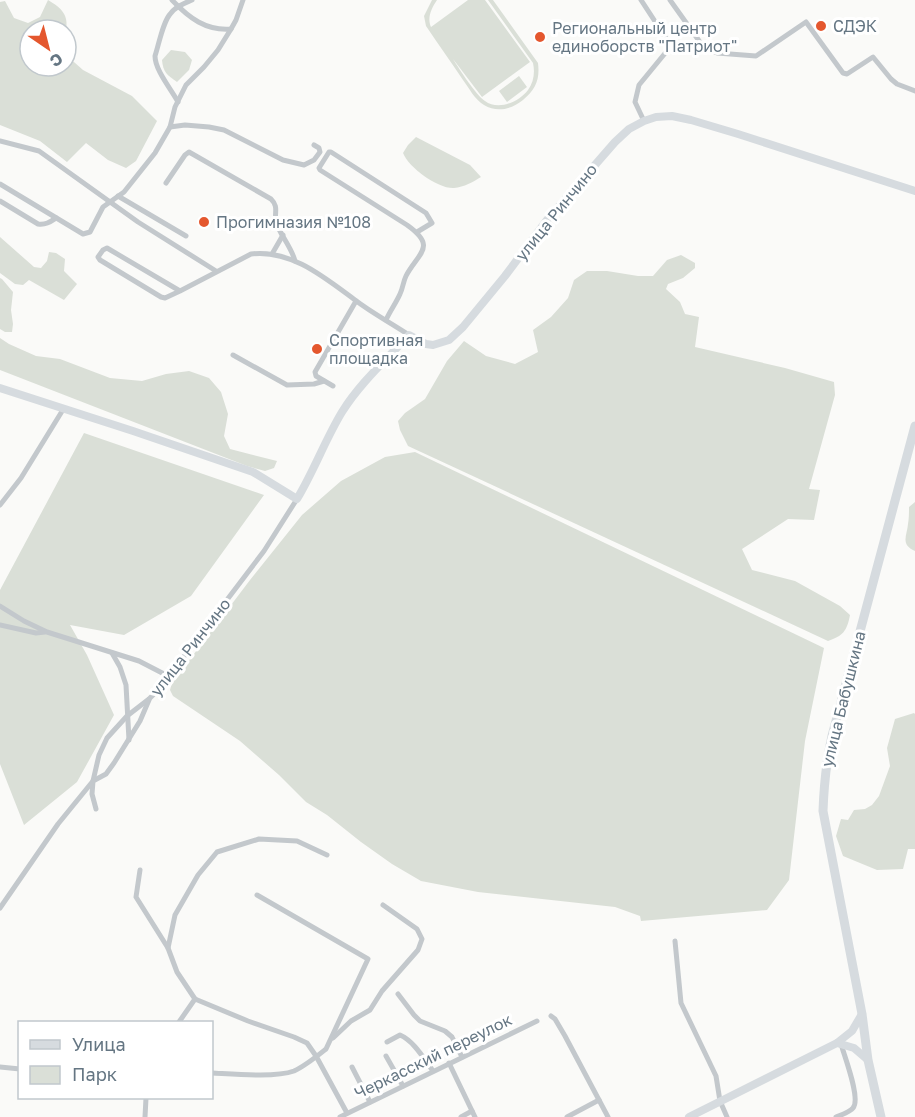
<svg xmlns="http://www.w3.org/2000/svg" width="915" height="1117" font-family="'Golos Text',sans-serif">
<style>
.green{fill:#dadfd7}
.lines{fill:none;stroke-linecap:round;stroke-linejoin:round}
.street{stroke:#c3c8cc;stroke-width:5}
.secondary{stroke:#d6dbdf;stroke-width:8}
.primary{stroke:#d6dbdf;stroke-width:9}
.poi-dot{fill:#e4572e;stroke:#fff;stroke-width:2}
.labels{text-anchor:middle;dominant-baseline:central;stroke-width:6;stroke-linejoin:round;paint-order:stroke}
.poi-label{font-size:16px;fill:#657683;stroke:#fff;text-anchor:start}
.street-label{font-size:16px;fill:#657683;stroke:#fff}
</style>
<rect width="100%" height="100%" fill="#fafaf8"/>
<!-- green -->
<g class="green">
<path d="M 48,0 C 61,8 69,14 66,31 L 30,30 L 30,66 L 66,66 L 66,55 L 83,70 L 132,96 L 157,121 L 136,161 L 126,168 L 108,160 L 86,143 L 67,162 L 40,141 L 0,125 L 0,2 L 5,1 L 14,18 L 28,23 L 40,17 Z"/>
<path d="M 432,0 L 437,0 C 431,9 427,18 431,27 L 468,0 L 485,0 L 530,62 L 482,97 L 453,59 C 460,70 475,94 485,101 C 498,111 519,102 528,90 C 534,82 535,72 533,63 L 488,0 L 493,0 L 538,63 C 540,79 536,89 523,100 C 512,109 497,113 484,105 C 475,100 469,88 463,80 C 451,62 438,44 426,26 L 424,16 Z"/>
<path d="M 171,50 L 185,52 L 192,60 L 189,70 L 177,82 C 167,75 163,72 162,60 Z"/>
<polygon points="519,76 527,87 507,102 499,91"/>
<path d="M 416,137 L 470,165 L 481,177 C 473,182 464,187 454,188 C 438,189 409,168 403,153 L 408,145 Z"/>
<polygon points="0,237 34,267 41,268 47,261 49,252 56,253 65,259 64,271 77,284 64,300 29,280 23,285 15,284 0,273"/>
<path d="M 681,255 L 695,263 L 695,268 L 683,278 L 668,284 L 666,289 L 680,302 L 685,314 L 699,317 L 695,347 L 785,368 L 834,382 L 835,395 L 809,489 L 820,490 L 814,520 L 788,519 L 742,549 L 752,570 L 795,581 L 840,606 L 850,615 C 847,631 843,636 828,641 L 408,446 L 400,430 L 398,421 L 405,413 L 425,399 L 447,361 L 464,341 L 486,356 L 515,364 L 538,352 L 533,330 L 551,317 L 568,298 L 574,280 L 587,271 L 607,271 L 638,276 L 653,276 L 667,260 Z"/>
<polygon points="0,278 2,279 13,292 11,310 13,324 12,332 5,332 0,329"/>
<polygon points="0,338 9,344 36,356 60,359 110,378 142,381 166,374 189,371 209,378 221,392 228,414 224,436 230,449 277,461 274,468 265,471 247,466 0,370"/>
<polygon points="84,433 264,495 191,596 124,635 70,625 87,655 114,715 77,782 24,825 0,764 0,590"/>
<polygon points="415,452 824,648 805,741 789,880 767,910 641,921 640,916 615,907 478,892 421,881 392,864 361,842 327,815 306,802 279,775 240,741 173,696 170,690 172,683 250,580 302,515 341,481 385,457"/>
<path d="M 915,502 L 915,551 C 900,544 907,536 908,524 C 909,518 909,513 909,507 Z"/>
<polygon points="914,713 915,714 915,849 908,849 903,869 877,870 843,856 836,836 841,819 848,820 854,810 865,809 872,805 879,796 890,766 887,748 895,719"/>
</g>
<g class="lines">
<!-- street -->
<g class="street">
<path d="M 172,0 C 189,18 206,31 231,29 L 236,20 L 243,0"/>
<polyline points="641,0 671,46 639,85 635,102 644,121"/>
<polyline points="670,0 702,45 708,50 717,53 756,56 806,22 843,73 847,74 873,57 891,79 897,84 915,91"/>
<path d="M 178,102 C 171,89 155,70 155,56 C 159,44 163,21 171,13 C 176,6 185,3 192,0"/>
<polyline points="170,127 185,125 209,127 224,130 283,160 304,165 314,160 320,152 319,148 314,145"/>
<polyline points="0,141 39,151 138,222 216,271"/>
<path d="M 166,183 L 185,155 L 189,152 L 271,199 C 279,207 274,212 276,222 C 279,233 292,248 295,261"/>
<polyline points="0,184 83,234 90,232 103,207 124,192 155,153 170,127 175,107 186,85 204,67 218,50 231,29"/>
<polyline points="118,196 186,236"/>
<path d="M 0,201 L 38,224 C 46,225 50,222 56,218"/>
<polyline points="272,254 283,235"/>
<path d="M 180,291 L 165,298 L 161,297 L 100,260 L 98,257 L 103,250 L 107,248 L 180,291 L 251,254 C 291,249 325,278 355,300 C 372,313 391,323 409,335"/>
<path d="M 386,320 C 390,311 396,303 400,294 C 403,288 403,282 406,276 C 418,253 438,247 407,225 L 320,170 L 319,168 L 329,152 L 331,152 L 426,213 L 432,223 L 417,232"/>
<polyline points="233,355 287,385 314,384 324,381"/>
<polyline points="333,386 316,376 315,372 356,301"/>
<polyline points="0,505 21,478 64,408"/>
<polyline points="0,606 24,621 47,632 139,661 168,676"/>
<polyline points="0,625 36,633 45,632"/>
<polyline points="112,653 120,667 126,685 129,740"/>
<polyline points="96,809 92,794 93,781 106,774 114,763 140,721 149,700"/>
<polyline points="140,870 136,897 168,948 177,972 195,999"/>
<polyline points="0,908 58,824 93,781 99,755 107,738 127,716 149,699 160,688 264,551 297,499"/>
<polyline points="675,941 681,1003 716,1076 720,1101 727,1117"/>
<polyline points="168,948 175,915 198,875 217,852 259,839 297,841 327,855"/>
<polyline points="398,994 414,1015 420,1021 445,1031 452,1037 462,1057"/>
<polyline points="195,999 248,1021 294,1037 307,1043 316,1056 347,1113"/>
<polyline points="551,1016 555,1019 565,1036 608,1117"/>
<polyline points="179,1022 195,999"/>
<polyline points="333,1038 351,1021 370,1010 382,991 418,950 422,939 417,929 383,905"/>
<path d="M 387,1042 L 400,1035 C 414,1041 424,1059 433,1071"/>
<polyline points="386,1056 403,1086"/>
<polyline points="449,1063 475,1117"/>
<polyline points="0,1067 20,1069"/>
<polyline points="352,1067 370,1102"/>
<path d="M 212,1073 C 232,1074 275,1078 294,1071 C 305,1066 316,1057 326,1049 L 368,959 L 257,895"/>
<polyline points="145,1117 146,1098"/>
<polyline points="340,1117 537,1021"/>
<polyline points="461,1117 472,1111"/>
<polyline points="567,1117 599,1100"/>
<path d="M 836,1117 C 841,1115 850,1112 853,1108 C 861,1099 845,1058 842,1047"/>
</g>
<!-- secondary -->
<g class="secondary">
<path d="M 0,388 L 133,431 L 253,472 L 297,499 C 314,471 325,440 342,412 C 360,383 386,360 409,335 L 426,344 L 433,345 L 449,340 L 463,327 L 505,276 L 547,220 L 615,142 L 629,129 L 644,121 L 656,117 L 672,116 L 691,120 L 738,134 L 915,191"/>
<polyline points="837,1043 852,1031 862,1014"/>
<polyline points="689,1117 837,1043 854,1048 868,1060"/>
</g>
<!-- primary -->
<path class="primary" d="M 881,1117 L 868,1060 L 862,1014 L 823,811 C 824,784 826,762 832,736 L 915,426"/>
</g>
<!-- markers -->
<g class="poi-dot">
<circle cx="821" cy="26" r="6"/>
<circle cx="540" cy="37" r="6"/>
<circle cx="204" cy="222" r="6"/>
<circle cx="317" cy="349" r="6"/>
</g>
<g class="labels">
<!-- poi labels -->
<g class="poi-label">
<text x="833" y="26">СДЭК</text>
<text x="552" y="28">Региональный центр<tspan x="552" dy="18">единоборств "Патриот"</tspan></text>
<text x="216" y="222">Прогимназия №108</text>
<text x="329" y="340">Спортивная<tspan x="329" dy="18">площадка</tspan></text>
</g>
<!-- street labels -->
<g class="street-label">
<text transform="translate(556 212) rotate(-51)">улица Ринчино</text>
<text transform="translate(190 647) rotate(-52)">улица Ринчино</text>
<text transform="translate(843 699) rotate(-76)">улица Бабушкина</text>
<text transform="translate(433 1056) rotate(-26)">Черкасский переулок</text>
</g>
</g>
<!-- legend -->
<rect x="18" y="1021" width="195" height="78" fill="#ffffff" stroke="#c1c8cd" stroke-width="1.5"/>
<rect x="30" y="1040" width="30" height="9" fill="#d6dbdf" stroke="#c1c8cd" stroke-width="1.5"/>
<text x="72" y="1051" font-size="18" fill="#657683">Улица</text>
<rect x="30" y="1066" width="30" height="18" fill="#dadfd7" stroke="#c1c8cd" stroke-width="1.5"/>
<text x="72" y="1081" font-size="18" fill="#657683">Парк</text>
<!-- north arrow -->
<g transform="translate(48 48) rotate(145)"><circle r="28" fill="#ffffff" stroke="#c1c8cd" stroke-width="1.5"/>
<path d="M0-4.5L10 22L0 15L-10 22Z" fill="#e4572e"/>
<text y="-9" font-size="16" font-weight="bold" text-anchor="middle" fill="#657683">С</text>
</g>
</svg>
